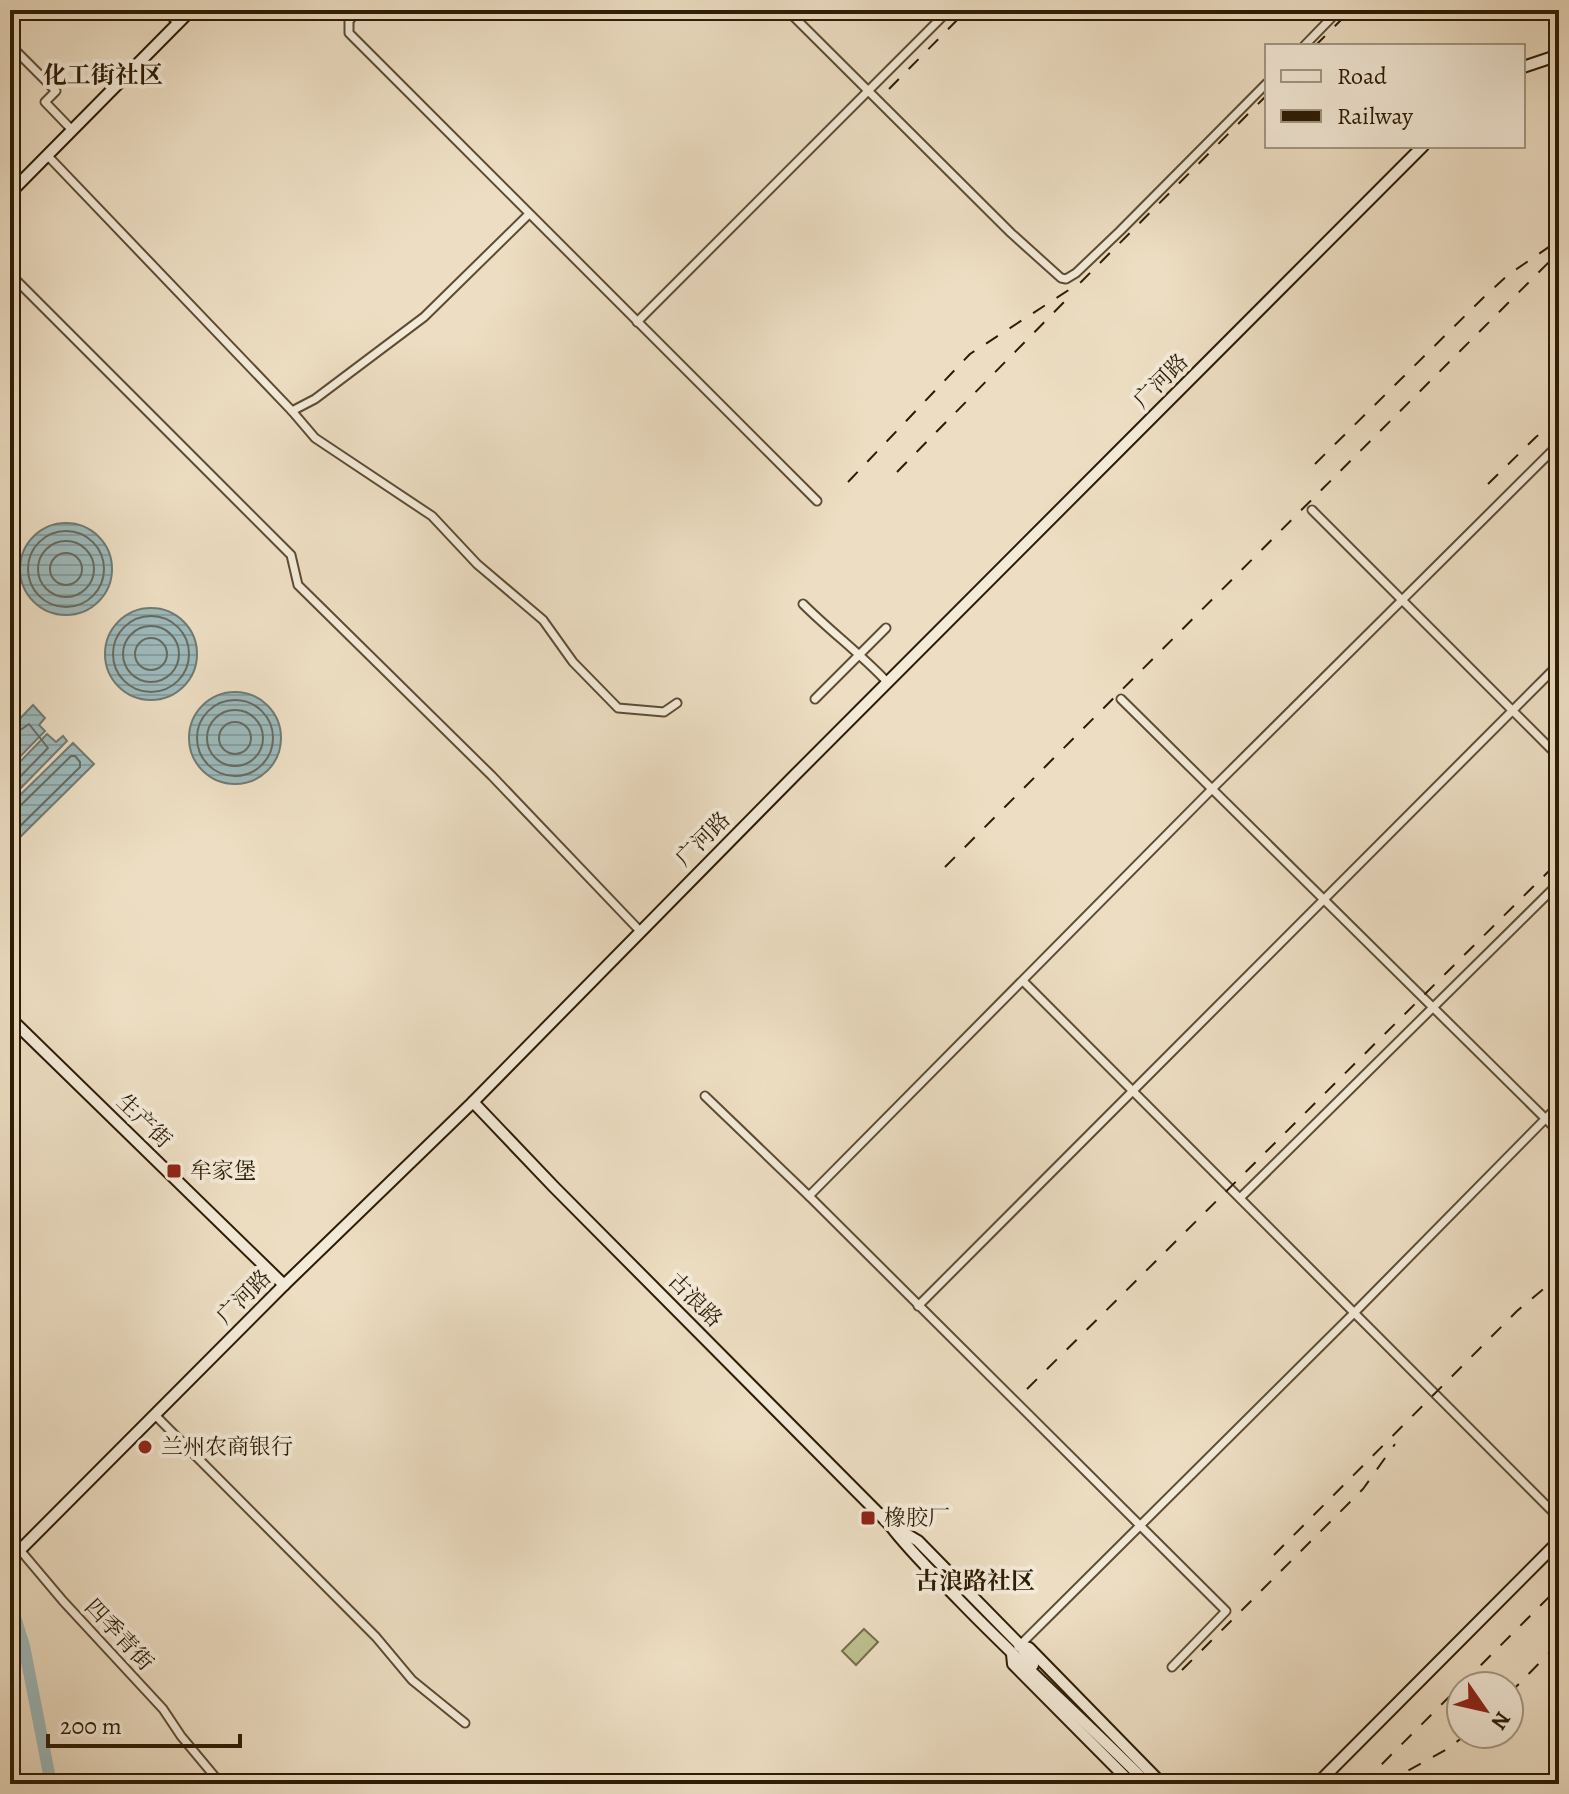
<svg xmlns="http://www.w3.org/2000/svg" width="1569" height="1794" font-family="Alegreya,'Noto Serif SC',serif">
<style>
.green{fill:#bec08f;stroke:#766e4a;stroke-width:2}
.water{fill:url(#water-rules);stroke:#707b73;stroke-width:2}
.lines{fill:none;stroke-linecap:round;stroke-linejoin:round}
.shore{stroke:#656b60;stroke-width:2}
.river{stroke:#9dbabc;stroke-width:12}
.street-casing{stroke:#5d4c34;stroke-width:11}
.secondary-casing{stroke:#2d1c05;stroke-width:14}
.street{stroke:#f3ead8;stroke-width:7}
.secondary{stroke:#f3ead8;stroke-width:10}
.rail{stroke:#2d1c05;stroke-width:2;stroke-dasharray:14 14;stroke-linecap:butt}
.poi-dot{fill:#8f2418;stroke:#f3ead8;stroke-width:3}
.labels{text-anchor:middle;dominant-baseline:central;stroke-width:8;stroke-linejoin:round;paint-order:stroke}
.street-label{font-size:22px;fill:#2d1c05;stroke:#f3ead8}
.poi-label{font-size:22px;fill:#2d1c05;stroke:#f3ead8;text-anchor:start}
.neighbourhood-label{font-size:24px;font-weight:bold;fill:#2d1c05;stroke:#f3ead8}
</style>
<defs>
<pattern id="water-rules" width="6" height="5" patternUnits="userSpaceOnUse" patternTransform="scale(2)"><rect width="6" height="5" fill="#9dbabc"/><path d="M0 2.5h6" fill="none" stroke="#889fa0"/></pattern>
</defs>
<rect width="100%" height="100%" fill="#eddec3"/>
<filter id="stains"><feTurbulence type="fractalNoise" baseFrequency=".0025" numOctaves="4"/><feColorMatrix values="0 0 0 0 .2 0 0 0 0 .09 0 0 0 0 .02 0 0 0 .5 -.17"/></filter>
<radialGradient id="worn" r=".72"><stop offset=".6" stop-color="#630" stop-opacity="0"/><stop offset="1" stop-color="#630" stop-opacity=".3"/></radialGradient>
<!-- green -->
<polygon class="green" points="864,1629 878,1642 856,1665 842,1651"/>
<!-- water -->
<g class="water">
<circle cx="66" cy="569" r="46"/>
<circle cx="151" cy="654" r="46"/>
<circle cx="235" cy="738" r="46"/>
<polygon points="33,705 45,718 39,725 45,731 10,767 10,729"/>
<polygon points="47,734 56,742 63,736 67,741 10,799 10,772"/>
<polygon points="73,743 94,764 10,847 10,805"/>
</g>
<g class="lines">
<!-- shore -->
<g class="shore">
<circle cx="66" cy="569" r="38"/>
<circle cx="66" cy="569" r="28"/>
<circle cx="66" cy="569" r="16"/>
<circle cx="151" cy="654" r="38"/>
<circle cx="151" cy="654" r="28"/>
<circle cx="151" cy="654" r="16"/>
<circle cx="235" cy="738" r="38"/>
<circle cx="235" cy="738" r="28"/>
<circle cx="235" cy="738" r="16"/>
<polyline points="10,733 16,733 29,724 48,748 10,787"/>
<polyline points="10,810 19,807 71,756 75,756 80,762 80,767 10,836"/>
</g>
<!-- river -->
<polyline class="river" points="10,1601 24,1646 51,1784"/>
<defs>
<g id="street">
<polyline points="164,10 178,23"/>
<polyline points="358,10 349,21 349,33 817,501"/>
<polyline points="787,10 1011,233 1061,278 1066,279 1076,273 1120,231 1267,83"/>
<polyline points="10,45 56,91 45,102 72,130"/>
<polyline points="1304,46 1339,10"/>
<polyline points="47,155 292,411 315,399 424,317 529,214"/>
<polyline points="10,274 291,555 298,585 492,776 640,931"/>
<polyline points="637,322 949,10"/>
<polyline points="292,411 315,438 432,516 477,564 543,620 573,662 618,708 664,712 677,703"/>
<polyline points="1312,510 1559,757"/>
<path d="M 803,604 C 831,632 861,654 887,682"/>
<polyline points="815,699 886,628"/>
<polyline points="1121,699 1559,1132"/>
<polyline points="1023,981 1559,1518"/>
<polyline points="705,1096 809,1196 1226,1611 1172,1667"/>
<polyline points="809,1196 1213,788 1559,444"/>
<polyline points="1240,1198 1559,883"/>
<polyline points="918,1306 1559,664"/>
<polyline points="155,1415 376,1637 412,1680 465,1723"/>
<polyline points="20,1550 63,1601 163,1709 181,1736 221,1784"/>
<polyline points="1018,1647 1354,1313 1559,1105"/>
</g>
<g id="secondary">
<polyline points="1523,67 1559,55"/>
<polyline points="10,193 191,10"/>
<polyline points="10,1018 284,1285"/>
<path d="M 473,1102 L 554,1187 L 890,1525 C 911,1553 936,1576 960,1601 C 1021,1664 1086,1722 1148,1784"/>
<polyline points="896,1528 918,1541 1020,1645 1033,1665"/>
<polyline points="10,1560 284,1285 473,1102 794,776 1423,146"/>
<polyline points="1020,1645 1029,1648 1162,1784"/>
<polyline points="1012,1654 1013,1664 1132,1784"/>
<polyline points="1317,1784 1559,1541"/>
</g>
</defs>
<!-- street casing -->
<use href="#street" class="street-casing"/>
<!-- secondary casing -->
<use href="#secondary" class="secondary-casing"/>
<!-- street -->
<use href="#street" class="street"/>
<!-- secondary -->
<use href="#secondary" class="secondary"/>
<!-- rail -->
<g class="rail">
<polyline points="1315,46 1351,10"/>
<polyline points="889,89 967,10"/>
<polyline points="1315,464 1484,297 1508,275 1559,240"/>
<polyline points="897,472 1068,298"/>
<polyline points="848,482 970,354 1081,282 1267,95"/>
<polyline points="1488,484 1536,437 1559,419"/>
<polyline points="945,867 1559,252"/>
<polyline points="1027,1389 1559,861"/>
<polyline points="1274,1555 1517,1311 1559,1276"/>
<polyline points="1182,1670 1363,1489 1395,1444"/>
<polyline points="1509,1694 1559,1643"/>
<polyline points="1362,1784 1559,1587"/>
<polyline points="1384,1784 1447,1749 1467,1734"/>
</g>
</g>
<!-- markers -->
<g class="poi-dot">
<rect x="166" y="1163" width="16" height="16" rx="4"/>
<circle cx="145" cy="1447" r="8"/>
<rect x="860" y="1510" width="16" height="16" rx="4"/>
</g>
<g class="labels">
<!-- street labels -->
<g class="street-label">
<text transform="translate(1161 381) rotate(-45)">广河路</text>
<text transform="translate(703 839) rotate(-45)">广河路</text>
<text transform="translate(144 1121) rotate(44)">生产街</text>
<text transform="translate(244 1297) rotate(-45)">广河路</text>
<text transform="translate(695 1300) rotate(45)">古浪路</text>
<text transform="translate(119 1635) rotate(47)">四季青街</text>
</g>
<!-- poi labels -->
<g class="poi-label">
<text x="190" y="1171">牟家堡</text>
<text x="161" y="1447">兰州农商银行</text>
<text x="884" y="1518">橡胶厂</text>
</g>
<!-- neighbourhood labels -->
<g class="neighbourhood-label">
<text x="103" y="75">化工街社区</text>
<text x="975" y="1581">古浪路社区</text>
</g>
</g>
<!-- margin -->
<rect width="1569" height="1794" fill="none" stroke="#eddec3" stroke-width="40"/>
<rect x="12" y="12" width="1545" height="1770" fill="none" stroke="#2d1c05" stroke-width="4"/>
<rect x="20" y="20" width="1529" height="1754" fill="none" stroke="#2d1c05" stroke-width="2"/>
<!-- legend -->
<rect x="1265" y="44" width="260" height="104" fill="#f3ead8" stroke="#a49884" stroke-width="2"/>
<rect x="1281" y="70" width="40" height="12" fill="#f3ead8" stroke="#a49884" stroke-width="2"/>
<text x="1337" y="84" font-size="24" fill="#2d1c05">Road</text>
<rect x="1281" y="110" width="40" height="12" fill="#2d1c05" stroke="#a49884" stroke-width="2"/>
<text x="1337" y="124" font-size="24" fill="#2d1c05">Railway</text>
<!-- north arrow -->
<g transform="translate(1485 1710) rotate(124)"><circle r="38" fill="#f3ead8" stroke="#a49884" stroke-width="2"/>
<path d="M0-6L14 30L0 20L-14 30Z" fill="#8f2418"/>
<text y="-12" font-size="22" font-weight="bold" text-anchor="middle" fill="#2d1c05">N</text>
</g>
<!-- scale -->
<path d="M48 1734v12h192v-12" fill="none" stroke="#2d1c05" stroke-width="4"/>
<text x="60" y="1734" font-size="24" fill="#2d1c05" stroke="#f3ead8" stroke-width="6" paint-order="stroke">200 m</text>
<rect width="100%" height="100%" filter="url(#stains)"/>
<rect width="100%" height="100%" fill="url(#worn)"/>
</svg>
